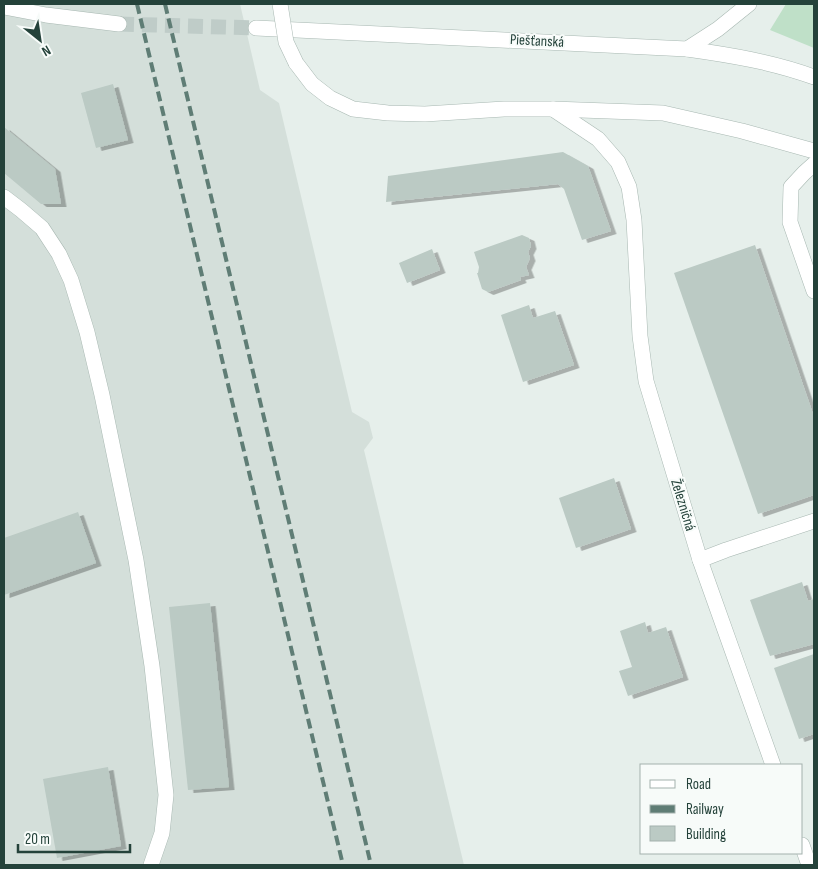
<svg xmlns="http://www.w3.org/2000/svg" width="818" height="869" font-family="'Sofia Sans Condensed',sans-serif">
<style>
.built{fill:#d4dfda}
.green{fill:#bfe0c8}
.building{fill:#bbcac4;filter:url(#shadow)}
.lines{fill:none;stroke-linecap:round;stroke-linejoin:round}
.minor-tunnel{stroke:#bfccc8;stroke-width:15;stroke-dasharray:15 8;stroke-linecap:butt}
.service-casing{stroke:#a8b8b2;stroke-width:16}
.minor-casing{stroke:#a8b8b2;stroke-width:16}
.service{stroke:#fff;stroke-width:15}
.minor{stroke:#fff;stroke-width:15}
.rail{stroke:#5f7d75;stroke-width:4;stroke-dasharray:10 5;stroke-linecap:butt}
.minor-bridge-casing{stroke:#a8b8b2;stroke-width:16;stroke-linecap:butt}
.minor-bridge{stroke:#fff;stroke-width:15}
.labels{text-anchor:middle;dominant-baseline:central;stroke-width:4;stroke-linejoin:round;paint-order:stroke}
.street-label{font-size:15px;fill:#24423a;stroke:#f7fbf9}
</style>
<defs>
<filter id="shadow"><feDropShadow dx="5.5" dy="3" stdDeviation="0" flood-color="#0004"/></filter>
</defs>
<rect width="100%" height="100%" fill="#e6efeb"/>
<!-- built -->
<polygon class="built" points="4,4 240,4 260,90 279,103 352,412 369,422 373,438 364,450 464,865 4,865"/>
<!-- green -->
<polygon class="green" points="786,4 814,4 814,48 770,30"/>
<!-- building -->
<g class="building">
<polygon points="113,84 128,140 96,148 81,93"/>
<polygon points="4,127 55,169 61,204 41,204 4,173"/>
<polygon points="563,152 588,166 611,231 582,240 564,189 558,184 386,202 388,176"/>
<polygon points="522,235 529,238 531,246 528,252 530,258 526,267 529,275 520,277 521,280 488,292 482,289 477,273 478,273 479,267 474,252"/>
<polygon points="755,245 814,417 814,495 758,514 674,273"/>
<polygon points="432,249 440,270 407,283 399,263"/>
<polygon points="529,305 533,318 555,311 574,365 523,382 501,315"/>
<polygon points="614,478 631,529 576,548 559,498"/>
<polygon points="78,512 96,563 4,595 4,538"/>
<polygon points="802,582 808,601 814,599 814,644 770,656 750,600"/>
<polygon points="210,603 229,787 188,790 169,607"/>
<polygon points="645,622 648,633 666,627 683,677 628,696 619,671 632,667 620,631"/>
<polygon points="814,654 814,734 799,739 774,668"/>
<polygon points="108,767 121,846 57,858 43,779"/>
</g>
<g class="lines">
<!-- minor-tunnel -->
<polyline class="minor-tunnel" points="119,24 256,28"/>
<defs>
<polyline id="service" points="4,197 21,210 42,228 59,254 71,280 87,332 102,395 136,560 152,666 166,795 162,833 151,865"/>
<g id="minor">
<polyline points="4,7 46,15 119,24"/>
<path d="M 256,28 L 687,49 C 730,55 773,62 814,77"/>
<polyline points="687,49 718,29 749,4"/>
<polyline points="296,63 312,84 330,98 353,109 388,113 425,114 504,109 553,109 663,113 742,131 814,151"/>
<polyline points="553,109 598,139 618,162 629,187 634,220 640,336 646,381 700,560 773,765"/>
<polyline points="814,164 804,173 791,187 790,222 814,291"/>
<polyline points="700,560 726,550 814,521"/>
<polyline points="802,845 809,865"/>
</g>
</defs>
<!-- service casing -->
<use href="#service" class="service-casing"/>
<!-- minor casing -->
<use href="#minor" class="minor-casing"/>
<!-- service -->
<use href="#service" class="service"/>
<!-- minor -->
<use href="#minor" class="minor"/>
<!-- rail -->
<g class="rail">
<polyline points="137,4 343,865"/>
<polyline points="165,4 371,865"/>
</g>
<defs>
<polyline id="minor-bridge" points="280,4 286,42 296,63"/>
</defs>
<!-- minor-bridge casing -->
<use href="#minor-bridge" class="minor-bridge-casing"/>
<!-- minor-bridge -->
<use href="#minor-bridge" class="minor-bridge"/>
</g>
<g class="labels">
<!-- street labels -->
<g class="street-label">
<text transform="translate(537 41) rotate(3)">Piešťanská</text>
<text transform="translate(683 505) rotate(73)">Železničná</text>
</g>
</g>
<!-- border -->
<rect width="818" height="869" fill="none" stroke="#24423a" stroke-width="10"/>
<!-- legend -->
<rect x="640" y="764" width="162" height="90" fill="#f7fbf9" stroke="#a3b1ad"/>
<rect x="650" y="780" width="25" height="8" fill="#ffffff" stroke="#a3b1ad"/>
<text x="686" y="789" font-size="15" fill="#24423a">Road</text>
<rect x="650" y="805" width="25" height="8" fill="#5f7d75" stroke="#a3b1ad"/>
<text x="686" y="814" font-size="15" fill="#24423a">Railway</text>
<rect x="650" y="826" width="25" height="15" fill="#bbcac4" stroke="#a3b1ad"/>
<text x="686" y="839" font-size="15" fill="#24423a">Building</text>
<!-- north arrow -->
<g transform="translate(40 40) rotate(150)" stroke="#f7fbf9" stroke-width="4" paint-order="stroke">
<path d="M0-4L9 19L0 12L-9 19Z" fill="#24423a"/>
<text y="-8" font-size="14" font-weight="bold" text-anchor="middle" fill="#24423a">N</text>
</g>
<!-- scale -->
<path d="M18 844v8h112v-8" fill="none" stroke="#24423a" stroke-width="2.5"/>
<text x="25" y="844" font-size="15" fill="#24423a" stroke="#f7fbf9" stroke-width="4" paint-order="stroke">20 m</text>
</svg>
